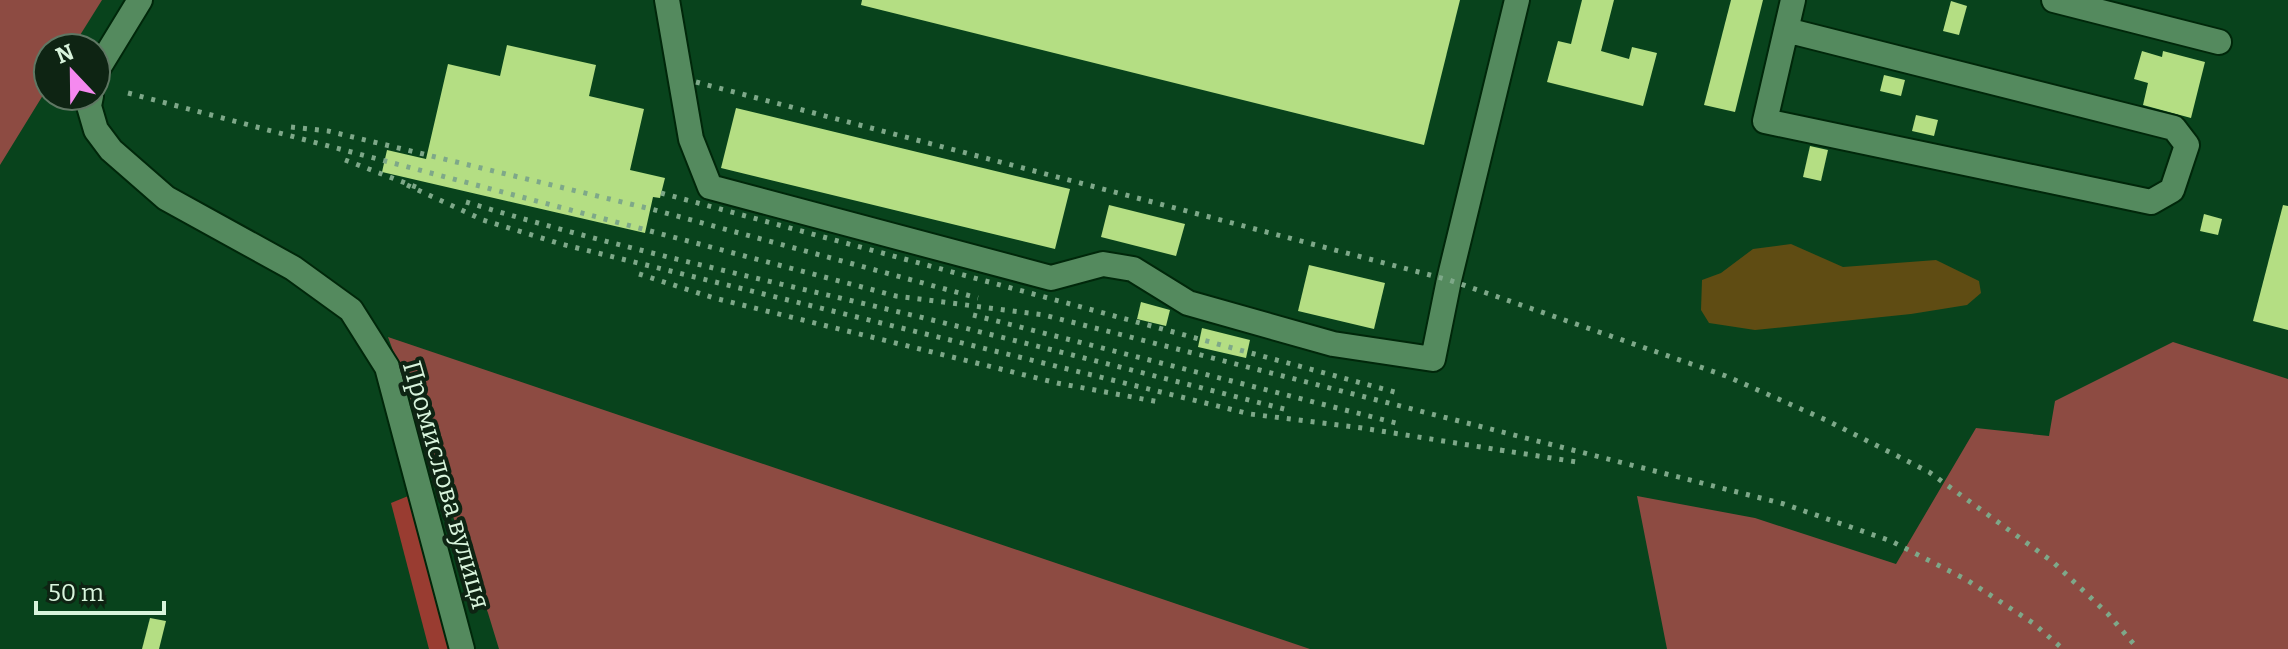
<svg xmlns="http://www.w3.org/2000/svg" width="2288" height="649" font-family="Bitter,serif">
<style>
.green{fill:#8d4b42}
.forest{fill:#993c31}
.water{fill:#5f4c13}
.building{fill:#b4de83}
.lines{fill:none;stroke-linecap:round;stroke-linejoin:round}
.minor-casing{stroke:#00270a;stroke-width:28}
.minor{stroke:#548a5e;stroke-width:24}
.rail{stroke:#7ea889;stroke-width:5;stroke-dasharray:4 8;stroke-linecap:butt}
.labels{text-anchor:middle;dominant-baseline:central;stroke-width:8;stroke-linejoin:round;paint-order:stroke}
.street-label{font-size:26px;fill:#d8f4dc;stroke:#0e2413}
</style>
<rect width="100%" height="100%" fill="#08431c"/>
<!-- green -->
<g class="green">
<polygon points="0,0 102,0 72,48 48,48 48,87 0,165"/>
<polygon points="388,337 1310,649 499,649 488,613"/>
<polygon points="2173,342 2288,379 2288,649 1667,649 1637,496 1755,518 1896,564 1976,428 2049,436 2055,401"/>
</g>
<!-- forest -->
<polygon class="forest" points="413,494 452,649 429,649 391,503"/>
<!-- water -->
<polygon class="water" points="1791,244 1843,267 1936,260 1979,281 1981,293 1967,305 1911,314 1755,330 1709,323 1701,310 1702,280 1721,273 1753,249"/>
<!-- building -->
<g class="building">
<polygon points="862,0 1460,0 1424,145 861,5"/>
<polygon points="1582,0 1614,0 1601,51 1629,59 1632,47 1657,53 1643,106 1547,82 1558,41 1571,44"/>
<polygon points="1731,0 1763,0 1735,112 1704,105"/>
<polygon points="1951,1 1967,6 1959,35 1943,31"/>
<polygon points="507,45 596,65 589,96 644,109 630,170 665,178 660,198 653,197 645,233 382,172 387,150 426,159 448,64 500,76"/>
<polygon points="2142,51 2162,57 2163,51 2205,62 2191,118 2143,105 2148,83 2134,79"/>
<polygon points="1884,75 1905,80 1901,96 1880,91"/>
<polygon points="736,108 1070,189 1055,249 721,168"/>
<polygon points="1916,115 1938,120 1934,136 1912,131"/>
<polygon points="1810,146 1828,150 1821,181 1803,177"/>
<polygon points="1109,205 1185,224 1176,256 1101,237"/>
<polygon points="2283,205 2288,206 2288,330 2253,321"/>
<polygon points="2204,214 2222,219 2218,235 2200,231"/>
<polygon points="1309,265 1385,283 1374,329 1298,311"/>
<polygon points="1141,302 1170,310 1166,326 1137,319"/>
<polygon points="1202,328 1250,340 1246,358 1198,347"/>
<polygon points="150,618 166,621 159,649 142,649"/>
</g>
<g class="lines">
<defs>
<g id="minor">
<polyline points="667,0 691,139 710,187 1051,278 1103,264 1133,269 1188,303 1333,344 1433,359 1449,280 1517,0"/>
<polyline points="2054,0 2219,42"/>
<polyline points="1786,30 2174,128 2187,145 2172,190 2151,202 1765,121 1793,0"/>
<polyline points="96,72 140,0"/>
<polyline points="91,96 89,106 96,130 111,150 166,198 293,268 351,310 387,367 462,649"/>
</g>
</defs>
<!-- minor casing -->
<use href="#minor" class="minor-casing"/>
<!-- minor -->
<use href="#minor" class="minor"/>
<!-- rail -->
<g class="rail">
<polyline points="696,82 1449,280 1726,376 1826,420 1929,472 2053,562 2108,614 2138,649"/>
<polyline points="128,93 896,296 1044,315 1784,504 1891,541 1967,580 2033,623 2063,649"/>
<polyline points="291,127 328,131 651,209 978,298"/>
<polyline points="345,160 416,187"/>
<polyline points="407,185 483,220 561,244 1250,414 1362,428 1512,452"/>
<polyline points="661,193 1402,394"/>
<path d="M 466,202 C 617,248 771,281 924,318 C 1046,348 1167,379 1288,410"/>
<polyline points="639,274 714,298 1057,383 1159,402"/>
<polyline points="973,315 1400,424"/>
<polyline points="1500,450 1583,463"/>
</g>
</g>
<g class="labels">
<!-- street labels -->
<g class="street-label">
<text transform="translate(446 485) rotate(74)">Промислова вулиця</text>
</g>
</g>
<!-- north arrow -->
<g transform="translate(72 72) rotate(338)"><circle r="38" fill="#0e2413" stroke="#5f7763" stroke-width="2"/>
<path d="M0-6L14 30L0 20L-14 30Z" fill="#f589ef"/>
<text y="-12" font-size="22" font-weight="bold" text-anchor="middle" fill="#d8f4dc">N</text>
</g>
<!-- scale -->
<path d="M36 601v12h128v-12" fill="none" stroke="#d8f4dc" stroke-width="4"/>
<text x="48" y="601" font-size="24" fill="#d8f4dc" stroke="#0e2413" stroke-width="6" paint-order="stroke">50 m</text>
</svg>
